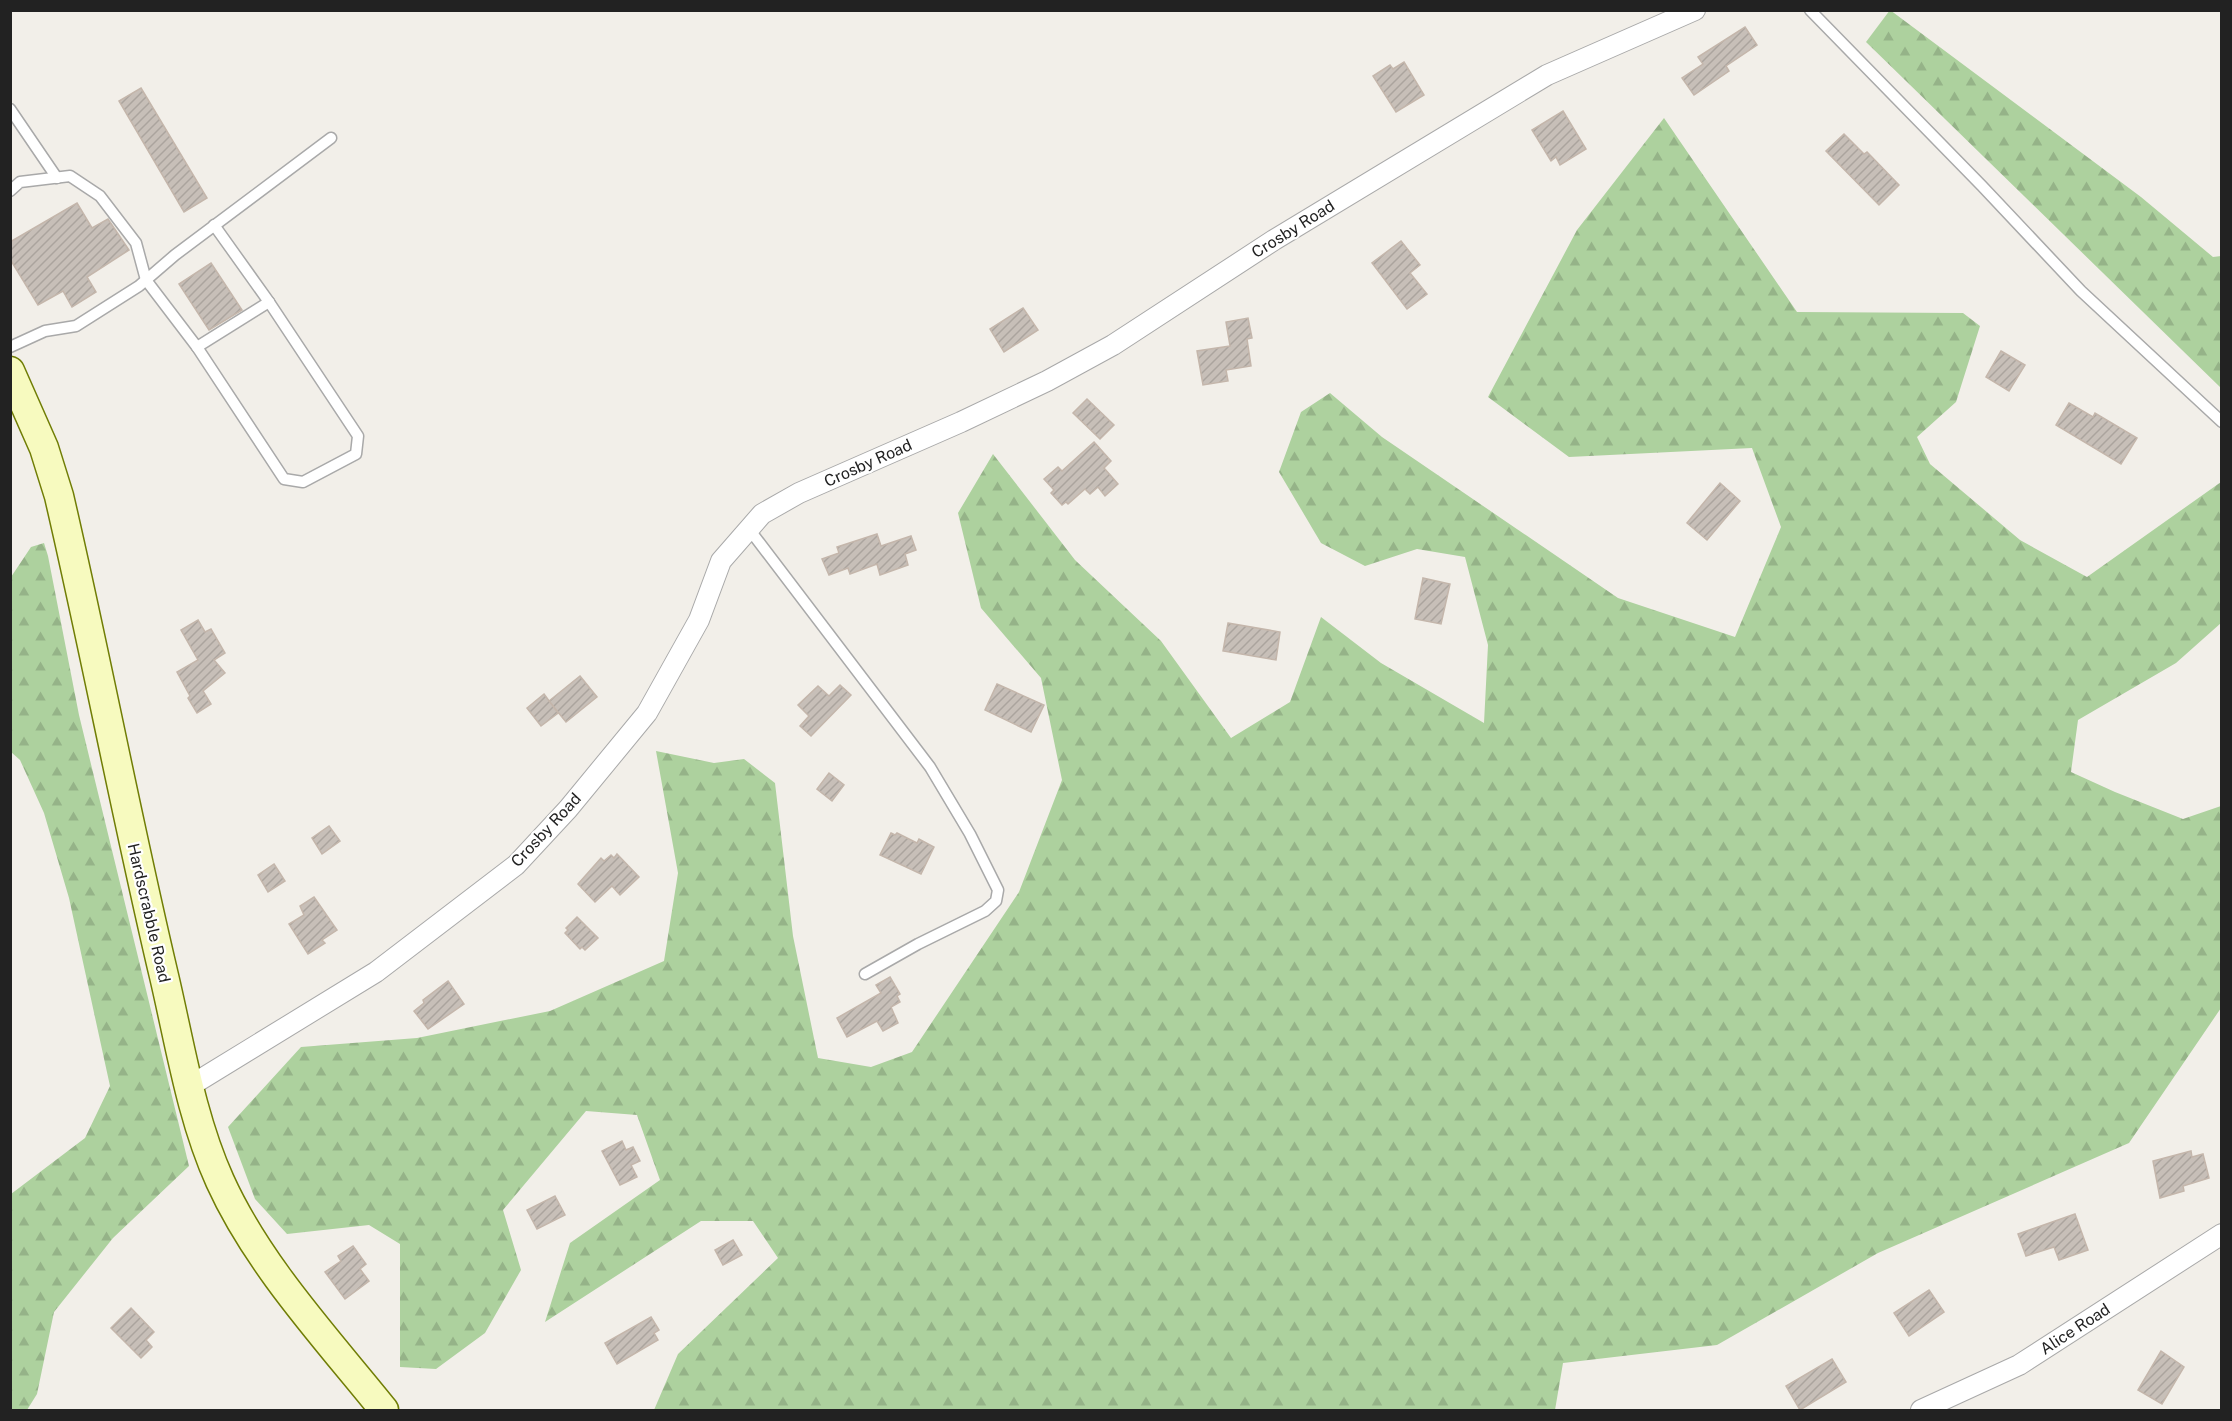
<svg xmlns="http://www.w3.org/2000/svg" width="2232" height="1421" font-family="'Public Sans',sans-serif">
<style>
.forest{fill:url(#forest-firs)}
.building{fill:url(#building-hatch);stroke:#c4b6ab;stroke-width:1.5}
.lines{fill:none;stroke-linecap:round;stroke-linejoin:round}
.lane-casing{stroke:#a9a9a9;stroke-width:13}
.street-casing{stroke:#a9a9a9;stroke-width:22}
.secondary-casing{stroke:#707d05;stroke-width:31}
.lane{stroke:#fff;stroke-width:10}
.street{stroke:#fff;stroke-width:20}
.secondary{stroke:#f7fabf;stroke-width:28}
.labels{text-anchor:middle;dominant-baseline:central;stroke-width:4.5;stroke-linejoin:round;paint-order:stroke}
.street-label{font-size:16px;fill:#222;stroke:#fff}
</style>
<defs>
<pattern id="forest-firs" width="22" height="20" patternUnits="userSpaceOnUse" patternTransform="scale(1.5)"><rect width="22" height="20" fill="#add19e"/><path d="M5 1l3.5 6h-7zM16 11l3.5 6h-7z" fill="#95b388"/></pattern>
<pattern id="building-hatch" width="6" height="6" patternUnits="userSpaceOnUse" patternTransform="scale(1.5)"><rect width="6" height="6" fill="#c7bfb8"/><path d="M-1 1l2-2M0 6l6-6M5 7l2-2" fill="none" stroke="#aba49e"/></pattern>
</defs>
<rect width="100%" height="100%" fill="#f2efe9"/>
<!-- forest -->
<g class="forest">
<polygon points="1890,10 2141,197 2213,257 2221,256 2221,388 1866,42"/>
<polygon points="1664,118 1797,312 1963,313 1980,326 1956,402 1917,437 1930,464 2020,540 2087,577 2221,482 2221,623 2176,663 2078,720 2071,772 2115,792 2183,819 2221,806 2221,1008 2129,1143 1878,1253 1717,1345 1563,1363 1555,1410 654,1410 678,1354 778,1258 753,1221 701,1221 545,1322 570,1243 660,1180 637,1115 586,1111 503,1210 521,1270 485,1333 436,1369 400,1367 400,1244 369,1225 287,1234 255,1199 228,1127 301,1047 417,1038 550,1011 664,961 678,873 656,751 714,763 744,759 775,783 793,936 818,1058 871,1067 912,1052 1019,892 1062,780 1041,678 981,608 958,513 993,454 1075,560 1161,641 1231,738 1290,702 1321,617 1381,663 1484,723 1488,645 1465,557 1417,549 1365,566 1321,543 1279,472 1301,412 1330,393 1382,437 1618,598 1735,637 1781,527 1752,448 1569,457 1488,397 1577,230"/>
<polygon points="44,543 48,556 79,715 189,1166 113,1238 54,1312 37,1394 27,1410 11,1410 11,1194 85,1138 110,1086 69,898 44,813 20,760 11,752 11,577 31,547"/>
</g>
<!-- building -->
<g class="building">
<polygon points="1745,27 1757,45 1726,66 1729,71 1694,95 1682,78 1703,64 1698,57"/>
<polygon points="1404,62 1424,95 1396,112 1373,76 1390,65 1393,69"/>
<polygon points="141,88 207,198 184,212 119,101"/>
<polygon points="1563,111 1586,149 1560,165 1556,157 1551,161 1532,130"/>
<polygon points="1844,134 1864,154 1867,152 1899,185 1879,205 1826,151"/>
<polygon points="77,203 92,228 108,219 129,250 87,277 96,292 72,307 63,291 38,305 10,259 10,242"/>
<polygon points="1401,241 1420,265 1410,273 1427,294 1407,309 1372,263"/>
<polygon points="211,263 242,310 209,330 179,284"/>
<polygon points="1023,308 1038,330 1004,352 990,329"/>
<polygon points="1248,318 1252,338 1247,339 1251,366 1226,370 1228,381 1203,385 1197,351 1230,346 1226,322"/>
<polygon points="2001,351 2025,365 2009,391 1986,377"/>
<polygon points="1087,399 1114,425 1100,439 1073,413"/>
<polygon points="2069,403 2093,417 2095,413 2137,438 2121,464 2056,425"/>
<polygon points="1094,442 1111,461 1104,468 1118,484 1105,496 1098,487 1090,494 1085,489 1068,504 1066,502 1062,505 1051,493 1054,490 1044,479 1058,467 1062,471"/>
<polygon points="1720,483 1740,501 1707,540 1687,523"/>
<polygon points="877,534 881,546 911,536 916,550 905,554 908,565 880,575 877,564 850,574 848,568 829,575 822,559 839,553 837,547"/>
<polygon points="1423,578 1450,584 1441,624 1415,619"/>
<polygon points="198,620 205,632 211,629 225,653 214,660 225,673 203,691 211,704 197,713 188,698 190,696 177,672 198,660 181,630"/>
<polygon points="1228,623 1280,632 1276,660 1223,651"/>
<polygon points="580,676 597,697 566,722 549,701"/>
<polygon points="997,684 1044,705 1031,732 985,710"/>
<polygon points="840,685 851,695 811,736 800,726 809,716 798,705 818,686 829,696"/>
<polygon points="544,694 558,713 541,726 527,708"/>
<polygon points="829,773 844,785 832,801 817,789"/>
<polygon points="329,826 340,841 322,854 312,838"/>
<polygon points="891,833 895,835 897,833 917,843 919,839 934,847 921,874 880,855"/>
<polygon points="617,854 639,877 620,895 612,886 595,902 578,884 601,858 604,861 611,855 614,858"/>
<polygon points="274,864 285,881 268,892 258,875"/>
<polygon points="314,897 337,930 322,940 325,943 308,954 289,924 304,915 300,906"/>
<polygon points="577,917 598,938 585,950 582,947 580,949 565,933 568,930 566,928"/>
<polygon points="890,977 900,994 897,996 900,1002 891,1007 898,1023 883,1031 877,1021 847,1037 837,1018 881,993 876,985"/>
<polygon points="448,981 464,1004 428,1029 414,1011 424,1003 423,1000"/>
<polygon points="622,1141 626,1150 633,1147 640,1161 631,1165 637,1177 620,1185 602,1151"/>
<polygon points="2191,1151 2192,1157 2203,1154 2209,1178 2183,1186 2184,1191 2160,1198 2153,1161"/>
<polygon points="555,1196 565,1215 537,1229 527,1210"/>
<polygon points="2075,1214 2088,1250 2059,1260 2054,1247 2026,1256 2018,1234"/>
<polygon points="733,1240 742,1255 723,1265 715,1250"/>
<polygon points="353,1246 366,1264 360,1269 369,1281 345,1299 325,1272 341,1261 338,1256"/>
<polygon points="1929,1290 1944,1312 1909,1336 1894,1313"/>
<polygon points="131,1308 154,1332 146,1340 152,1347 141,1358 111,1328"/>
<polygon points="651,1317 659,1330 654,1333 658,1340 617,1364 605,1343"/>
<polygon points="2161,1351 2184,1367 2162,1404 2138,1390"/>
<polygon points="1832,1359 1846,1382 1800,1410 1786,1386"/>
</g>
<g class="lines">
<defs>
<g id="lane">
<polyline points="1810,10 1982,186 2081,291 2222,422"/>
<polyline points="10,109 57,178"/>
<polyline points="10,191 20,182 70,176 100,196 136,243 146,280 197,347 284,479 303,482 356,454 358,436 269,302 214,225"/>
<polyline points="10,347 45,331 76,326 139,286 175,255 331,138"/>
<polyline points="197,347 269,302"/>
<polyline points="749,529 930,767 970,834 998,890 996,901 985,911 918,944 865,974"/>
</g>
<g id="street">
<polyline points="190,1086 376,972 516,865 568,809 647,713 699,620 721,561 762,514 799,493 961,422 1047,381 1113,345 1274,240 1547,75 1695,10"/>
<polyline points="1921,1410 2019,1365 2222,1234"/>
</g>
<path id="secondary" d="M 10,371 L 44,448 L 59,496 C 96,655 126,816 164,976 C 180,1044 191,1117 220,1181 C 258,1265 327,1339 384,1410"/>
</defs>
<!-- lane casing -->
<use href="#lane" class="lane-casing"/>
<!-- street casing -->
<use href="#street" class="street-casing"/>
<!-- secondary casing -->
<use href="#secondary" class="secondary-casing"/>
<!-- lane -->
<use href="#lane" class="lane"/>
<!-- street -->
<use href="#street" class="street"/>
<!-- secondary -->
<use href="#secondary" class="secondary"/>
</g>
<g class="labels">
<!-- street labels -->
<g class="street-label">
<text transform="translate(1293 229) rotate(-32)">Crosby Road</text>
<text transform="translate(868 463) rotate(-24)">Crosby Road</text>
<text transform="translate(546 830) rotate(-47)">Crosby Road</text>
<text transform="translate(149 913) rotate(77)">Hardscrabble Road</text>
<text transform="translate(2075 1329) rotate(-33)">Alice Road</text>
</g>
</g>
<!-- border -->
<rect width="2232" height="1421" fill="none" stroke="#222222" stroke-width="24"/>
</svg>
